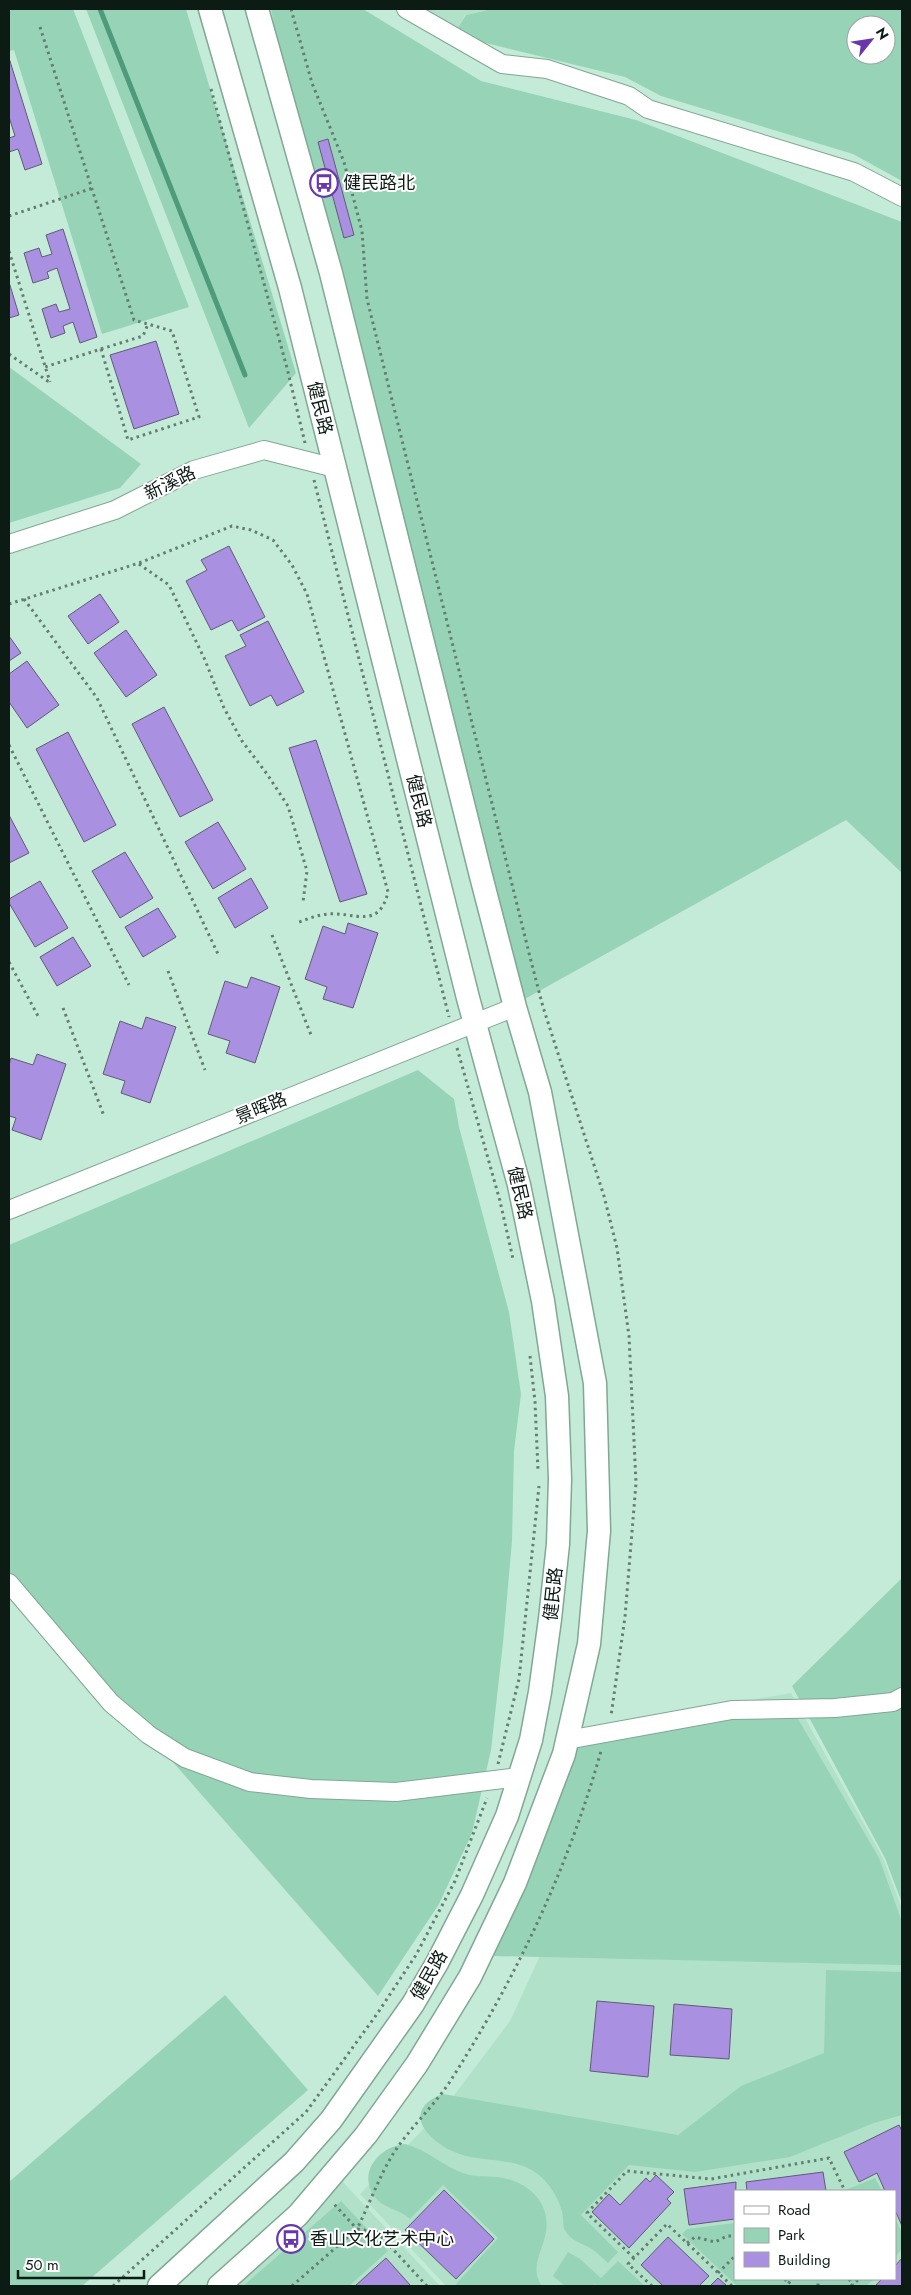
<svg xmlns="http://www.w3.org/2000/svg" width="911" height="2295" font-family="Jost,'Noto Sans SC',sans-serif">
<style>
.built{fill:#b2e1ca;fill-rule:evenodd}
.green{fill:#97d4b7;fill-rule:evenodd}
.lines{fill:none;stroke-linecap:round;stroke-linejoin:round}
.stream{stroke:#4d9b7a;stroke-width:5}
.building{fill:#aa90e1;stroke:#625977}
.minor-casing{stroke:#81a795;stroke-width:20}
.major-casing{stroke:#81a795;stroke-width:25}
.path{stroke:#637d71;stroke-width:3;stroke-dasharray:2.5 4;stroke-linecap:butt}
.minor{stroke:#fff;stroke-width:18}
.major{stroke:#fff;stroke-width:22}
.labels{text-anchor:middle;dominant-baseline:central;stroke-width:4;stroke-linejoin:round;paint-order:stroke}
.poi-label{font-size:18px;fill:#0d1b15;stroke:#fff;text-anchor:start}
.street-label{font-size:18px;fill:#0d1b15;stroke:#fff}
</style>
<rect width="100%" height="100%" fill="#c3ebd8"/>
<!-- built -->
<g class="built">
<polygon points="406,9 491,9 465,15 453,35"/>
<path d="M 791,1693 L 883,1858 L 902,1909 L 902,2286 L 446,2286 L 360,2194 L 446,2106 L 510,2021 L 566,1899 L 634,1721 ZM 735,2191 L 895,2191 L 895,2279 L 735,2279 Z"/>
<polygon points="341,2180 440,2286 225,2286"/>
</g>
<!-- green -->
<g class="green">
<polygon points="9,9 73,9 189,307 102,334 14,50 9,51"/>
<polygon points="86,9 186,9 296,373 249,428"/>
<polygon points="271,9 363,9 481,81 636,120 902,222 902,873 846,820 523,1000 275,31"/>
<path d="M 492,9 L 902,9 L 902,181 L 853,154 L 661,96 L 625,77 L 453,35 L 466,15 ZM 856,25 L 886,25 L 886,55 L 856,55 Z"/>
<polygon points="9,367 141,464 120,488 9,523"/>
<polygon points="418,1070 454,1099 459,1127 509,1312 521,1394 514,1451 512,1541 503,1643 491,1750 472,1833 439,1904 378,1996 9,1575 9,1245"/>
<polygon points="902,1578 902,1903 885,1858 792,1686"/>
<polygon points="787,1700 879,1858 902,1922 902,1965 492,1956 577,1734"/>
<path d="M 826,1970 L 902,1972 L 902,2115 L 874,2123 L 790,2157 L 695,2172 L 629,2165 L 581,2215 L 618,2252 L 608,2263 C 602,2258 597,2252 590,2248 C 582,2243 571,2241 566,2232 C 562,2227 564,2223 563,2218 C 562,2202 549,2182 536,2173 C 511,2155 478,2164 452,2151 C 424,2138 402,2109 443,2094 L 678,2135 L 741,2086 L 824,2053 Z"/>
<polygon points="225,1995 308,2090 82,2286 9,2286 9,2182"/>
<path d="M 405,2144 C 426,2149 443,2166 463,2173 C 473,2177 486,2176 497,2177 C 526,2180 551,2201 546,2232 C 543,2251 529,2268 542,2286 L 459,2286 L 456,2284 L 498,2238 L 443,2185 L 410,2219 C 400,2209 383,2209 374,2196 C 357,2171 381,2146 405,2144 Z"/>
<polygon points="875,2178 882,2191 843,2191"/>
<polygon points="341,2201 388,2251 349,2286 243,2286"/>
<polygon points="895,2218 902,2233 902,2249 895,2257"/>
<polygon points="735,2223 735,2279 874,2279 866,2286 737,2286 682,2234 687,2229"/>
<polygon points="568,2252 580,2259 601,2278 618,2261 645,2286 598,2286 595,2284 593,2286 565,2286 553,2276"/>
</g>
<g class="lines">
<!-- stream -->
<polyline class="stream" points="100,9 245,375"/>
</g>
<!-- building -->
<g class="building">
<polygon points="9,58 42,164 25,170 18,149 9,152 9,138 15,136 9,117"/>
<polygon points="328,139 354,235 344,238 318,142"/>
<polygon points="63,229 97,337 80,343 73,322 63,326 65,333 51,338 42,309 56,304 59,312 70,309 57,268 47,272 49,278 33,283 24,253 39,248 42,257 52,254 46,235"/>
<polygon points="9,282 19,315 9,318"/>
<polygon points="156,341 179,414 134,429 110,355"/>
<polygon points="229,546 265,617 238,631 232,620 211,630 186,581 207,570 201,560"/>
<polygon points="100,594 119,622 88,644 68,616"/>
<polygon points="268,621 304,692 277,706 271,695 250,706 225,656 246,646 240,635"/>
<polygon points="126,630 157,675 126,697 94,653"/>
<polygon points="9,636 21,653 9,661"/>
<polygon points="27,661 59,705 27,728 9,702 9,674"/>
<polygon points="164,707 213,800 180,817 132,724"/>
<polygon points="68,732 116,825 84,842 36,749"/>
<polygon points="316,740 367,894 340,902 289,748"/>
<polygon points="9,815 29,853 9,863"/>
<polygon points="218,822 246,869 213,889 185,842"/>
<polygon points="125,852 153,898 120,918 92,871"/>
<polygon points="251,878 268,908 235,928 218,898"/>
<polygon points="40,881 68,928 35,947 9,903 9,899"/>
<polygon points="158,908 176,937 143,957 125,927"/>
<polygon points="348,923 378,933 353,1008 323,999 327,987 305,979 323,926 345,934"/>
<polygon points="73,937 91,966 57,986 40,957"/>
<polygon points="251,977 280,987 255,1063 226,1053 230,1041 208,1034 225,981 247,988"/>
<polygon points="146,1017 176,1027 150,1103 121,1093 125,1081 103,1074 120,1021 142,1029"/>
<polygon points="37,1054 66,1064 41,1140 12,1130 16,1118 9,1116 9,1065 11,1058 33,1065"/>
<polygon points="597,2001 654,2006 648,2077 590,2071"/>
<polygon points="674,2004 732,2009 729,2059 670,2055"/>
<polygon points="899,2125 902,2131 902,2226 895,2210 895,2191 885,2191 877,2173 859,2182 844,2152"/>
<polygon points="823,2172 826,2191 747,2191 746,2182"/>
<polygon points="656,2175 674,2192 667,2199 671,2203 629,2248 592,2212 609,2194 620,2205 646,2178 650,2182"/>
<polygon points="736,2182 735,2219 689,2225 684,2189"/>
<polygon points="444,2190 494,2239 456,2279 405,2230"/>
<polygon points="668,2237 709,2276 699,2286 663,2286 641,2265"/>
<polygon points="386,2258 411,2286 355,2286"/>
<polygon points="902,2258 902,2286 875,2286 882,2279 895,2279 895,2266"/>
<polygon points="718,2278 727,2286 710,2286"/>
</g>
<g class="lines">
<defs>
<g id="minor">
<polyline points="406,9 502,64 547,69 629,96 648,109 854,172 902,197"/>
<polyline points="9,544 115,510 194,470 264,450 335,468"/>
<polyline points="9,1210 515,1007"/>
<polyline points="9,1583 111,1703 149,1735 185,1758 250,1782 311,1789 396,1792 519,1777"/>
<polyline points="567,1740 732,1710 835,1708 893,1702 902,1697"/>
</g>
<g id="major">
<polyline points="159,2286 294,2162 331,2120 413,2004 437,1963 472,1895 507,1816 531,1740 540,1692 550,1619 558,1544 560,1479 557,1396 543,1301 519,1185 468,998 290,288 210,9"/>
<polyline points="219,2286 298,2215 366,2135 417,2064 470,1977 515,1883 564,1754 589,1644 599,1531 595,1383 540,1092 515,1007 481,876 331,273 257,9"/>
</g>
</defs>
<!-- minor casing -->
<use href="#minor" class="minor-casing"/>
<!-- major casing -->
<use href="#major" class="major-casing"/>
<!-- path -->
<g class="path">
<polyline points="291,9 312,83 344,162 362,231 367,299 530,957 543,1007 604,1196 617,1248 629,1336 636,1483 625,1617 611,1716"/>
<polyline points="40,27 134,320 172,331 199,417 128,440 101,349 45,367"/>
<polyline points="211,89 287,368 305,443"/>
<polyline points="9,216 93,188"/>
<polyline points="9,251 50,382"/>
<polyline points="101,349 143,336 148,324"/>
<polyline points="9,354 49,382"/>
<polyline points="314,480 449,1017"/>
<polyline points="139,564 169,585 205,660 224,708 242,741 267,774 288,806 307,871 303,902"/>
<polyline points="24,599 97,698 218,954"/>
<path d="M 9,604 L 139,563 L 232,526 L 251,530 L 273,540 L 292,565 L 307,594 L 388,892 C 379,930 355,912 328,914 C 317,915 307,919 297,923"/>
<polyline points="9,745 129,985"/>
<polyline points="272,935 311,1035"/>
<polyline points="9,962 38,1016"/>
<polyline points="168,971 205,1070"/>
<polyline points="63,1008 104,1116"/>
<polyline points="457,1048 500,1201 513,1259"/>
<polyline points="530,1356 535,1402 538,1470"/>
<polyline points="498,1764 519,1679 539,1486"/>
<polyline points="687,2243 695,2237 715,2242 727,2236 735,2236"/>
<polyline points="634,2258 587,2213 627,2171 711,2179 829,2158 845,2191"/>
<polyline points="718,2273 735,2256"/>
<polyline points="785,2279 788,2284 792,2279"/>
<polyline points="849,2279 853,2285"/>
<polyline points="113,2286 306,2112 377,2014 416,1955 455,1881 487,1798"/>
<polyline points="292,2286 357,2229 333,2203"/>
<path d="M 427,2286 L 377,2232 L 357,2229 C 369,2205 379,2177 393,2154 C 409,2129 432,2108 449,2083 C 515,1980 568,1869 601,1751"/>
<polyline points="652,2286 628,2264 667,2224 732,2286"/>
<polyline points="818,2286 818,2279"/>
<polyline points="851,2286 859,2279"/>
</g>
<!-- minor -->
<use href="#minor" class="minor"/>
<!-- major -->
<use href="#major" class="major"/>
</g>
<!-- icons -->
<defs>
<symbol id="bus-ring" viewBox="-11 -11 22 22"><circle r="9.5" fill="#fff" stroke="#6837ae" stroke-width="1.5"/><path d="M-5-6H5V4H4V6H2V4H-2V6H-4V4H-5ZM-3.5-4V0h7V-4ZM-3.5 1.2v1.5H-2V1.2ZM2 1.2v1.5H3.5V1.2Z" fill="#6837ae"/></symbol>
</defs>
<g fill-rule="evenodd">
<use href="#bus-ring" x="308" y="167" width="32" height="32"/>
<use href="#bus-ring" x="275" y="2223" width="32" height="32"/>
</g>
<g class="labels">
<!-- poi labels -->
<g class="poi-label">
<text x="343" y="183">健民路北</text>
<text x="310" y="2239">香山文化艺术中心</text>
</g>
<!-- street labels -->
<g class="street-label">
<text transform="translate(320 408) rotate(76)">健民路</text>
<text transform="translate(170 483) rotate(-26)">新溪路</text>
<text transform="translate(419 801) rotate(76)">健民路</text>
<text transform="translate(261 1108) rotate(-22)">景晖路</text>
<text transform="translate(520 1193) rotate(77)">健民路</text>
<text transform="translate(553 1594) rotate(-84)">健民路</text>
<text transform="translate(429 1975) rotate(-60)">健民路</text>
</g>
</g>
<!-- border -->
<rect width="911" height="2295" fill="none" stroke="#0d1b15" stroke-width="20"/>
<!-- legend -->
<rect x="734" y="2190" width="162" height="90" fill="#ffffff" stroke="#9ea4a1"/>
<rect x="744" y="2206" width="25" height="8" fill="#ffffff" stroke="#9ea4a1"/>
<text x="778" y="2215" font-size="15" fill="#0d1b15">Road</text>
<rect x="744" y="2228" width="25" height="15" fill="#97d4b7" stroke="#9ea4a1"/>
<text x="778" y="2240" font-size="15" fill="#0d1b15">Park</text>
<rect x="744" y="2252" width="25" height="15" fill="#aa90e1" stroke="#9ea4a1"/>
<text x="778" y="2265" font-size="15" fill="#0d1b15">Building</text>
<!-- north arrow -->
<g transform="translate(871 40) rotate(60)"><circle r="24" fill="#ffffff" stroke="#9ea4a1"/>
<path d="M0-4L9 19L0 12L-9 19Z" fill="#6837ae"/>
<text y="-8" font-size="14" font-weight="bold" text-anchor="middle" fill="#0d1b15">N</text>
</g>
<!-- scale -->
<path d="M18 2270v8h126v-8" fill="none" stroke="#0d1b15" stroke-width="2.5"/>
<text x="25" y="2270" font-size="15" fill="#0d1b15" stroke="#ffffff" stroke-width="4" paint-order="stroke">50 m</text>
</svg>
